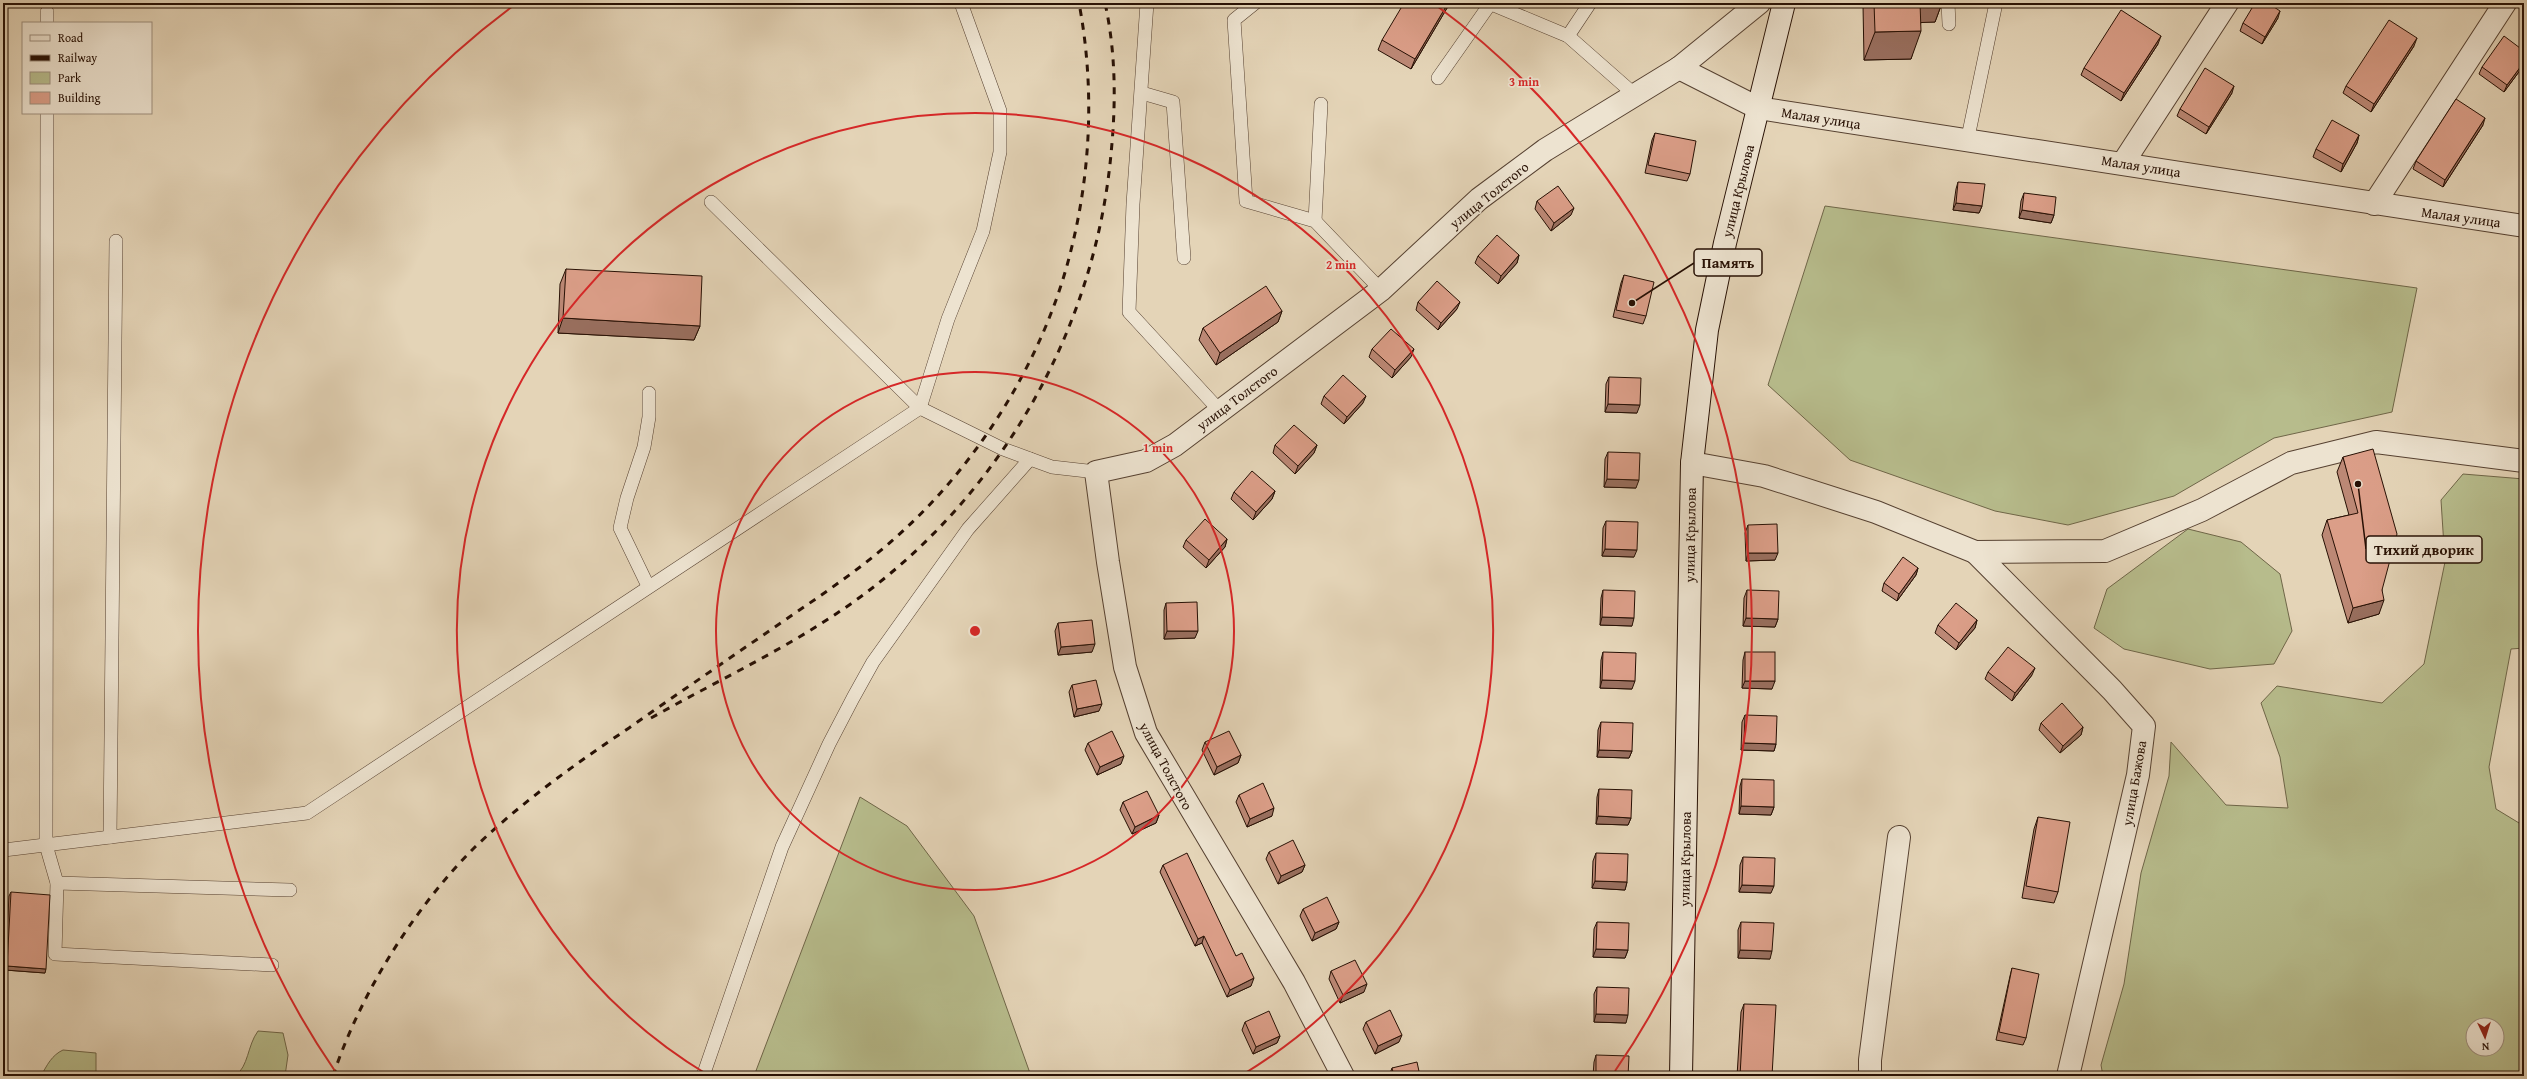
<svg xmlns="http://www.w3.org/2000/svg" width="2527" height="1079" font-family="'Gentium Book Plus',serif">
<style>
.green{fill:#b7bc8c;stroke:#6f6648;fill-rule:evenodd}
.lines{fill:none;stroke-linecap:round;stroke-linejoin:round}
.lane-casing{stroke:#564131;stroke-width:14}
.street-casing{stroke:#564131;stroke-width:24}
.secondary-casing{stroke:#271004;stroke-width:24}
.lane{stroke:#ede3d0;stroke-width:13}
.street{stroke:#ede3d0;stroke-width:22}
.secondary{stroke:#ede3d0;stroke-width:22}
.rail{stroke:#271004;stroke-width:3;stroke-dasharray:7 7;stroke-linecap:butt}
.wall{fill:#bc8875;stroke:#271004}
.shaded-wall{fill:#996f5f;stroke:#271004}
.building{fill:#db9e88;stroke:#271004}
.ring{fill:none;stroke:#d62828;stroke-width:2}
.labels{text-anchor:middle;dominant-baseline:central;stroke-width:3.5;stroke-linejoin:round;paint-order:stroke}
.street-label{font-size:14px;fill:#271004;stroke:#ede3d0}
.centre{fill:#d62828;stroke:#ede3d0;stroke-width:2}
.ring-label{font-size:12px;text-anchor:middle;font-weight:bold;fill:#d62828;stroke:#ede3d0;stroke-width:3.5;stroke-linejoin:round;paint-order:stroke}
.leader{fill:none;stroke:#271004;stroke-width:1.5}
.callout-dot{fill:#271004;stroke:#ede3d0;stroke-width:1.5}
.callout{fill:#ede3d0;stroke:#271004;stroke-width:1.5}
.callout-label{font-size:15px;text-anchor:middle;font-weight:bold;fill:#271004}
</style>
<rect width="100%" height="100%" fill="#e4d4b7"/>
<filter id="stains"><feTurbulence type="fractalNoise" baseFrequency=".005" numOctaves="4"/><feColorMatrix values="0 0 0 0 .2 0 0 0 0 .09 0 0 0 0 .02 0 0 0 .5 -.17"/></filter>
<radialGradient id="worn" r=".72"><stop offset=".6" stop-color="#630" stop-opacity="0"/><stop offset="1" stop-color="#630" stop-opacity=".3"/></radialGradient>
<!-- green -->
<g class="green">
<polygon points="1825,206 2417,288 2392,412 2274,438 2174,496 2068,525 1995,511 1850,460 1768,385"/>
<path d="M 2463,474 L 2524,479 L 2524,648 L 2511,649 L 2489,767 L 2496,809 L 2524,826 L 2524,1076 L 2103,1076 L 2101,1065 L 2124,984 L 2141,873 L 2169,776 L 2171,742 L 2226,805 L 2288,808 L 2280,757 L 2261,703 L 2277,686 L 2382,703 L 2424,664 L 2445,562 L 2441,500 ZM 2473,1025 L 2497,1025 L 2497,1049 L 2473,1049 Z"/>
<polygon points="2188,529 2241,542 2280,574 2292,631 2274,664 2210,669 2124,649 2094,628 2107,589"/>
<polygon points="860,797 907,826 974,916 1031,1076 754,1076"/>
<path d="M 258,1031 L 283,1033 L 288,1055 L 285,1076 L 235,1076 C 249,1066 247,1046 258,1031 Z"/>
<path d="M 63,1050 L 96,1053 L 96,1076 L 41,1076 C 47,1065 52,1055 63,1050 Z"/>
</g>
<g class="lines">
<defs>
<g id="lane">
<polyline points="1147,3 1133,204 1129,312 1220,411"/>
<polyline points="1255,3 1234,20 1246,201 1315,221 1381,290"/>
<polyline points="1489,3 1568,36 1635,95"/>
<polyline points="1948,3 1949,24"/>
<polyline points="47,23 47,12"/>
<polyline points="1568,36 1590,3"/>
<polyline points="1438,78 1490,4"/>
<polyline points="1142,93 1173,102 1184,258"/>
<polyline points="47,113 46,845 57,883 55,954 272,965"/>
<polyline points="1967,142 1996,3"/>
<polyline points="711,202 920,408 1003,449 1052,467 1096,472"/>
<polyline points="1315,221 1321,104"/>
<polyline points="648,586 620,528 627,498 644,447 649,417 649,393"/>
<polyline points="110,837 116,241"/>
<polyline points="4,850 307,813 920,408 948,319 983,231 1000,152 1000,111 961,3"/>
<polyline points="57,883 290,890"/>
<polyline points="703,1076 782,847 829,744 853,698 873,662 968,529 1030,459"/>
</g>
<g id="street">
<polyline points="1679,68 1758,108 2524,226"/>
<polyline points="2123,163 2227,3"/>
<polyline points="2374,204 2505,3"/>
<polyline points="1692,463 1764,476 1876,512 1975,552 2105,551 2202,510 2291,463 2376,442 2524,461"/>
<polyline points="1975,552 2112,690 2144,726 2138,775 2068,1076"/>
<polyline points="1343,1076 1294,982 1146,733 1125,667 1108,562 1096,472 1146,461 1175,445 1381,290 1479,199 1545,150 1679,68 1759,3"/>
<polyline points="1870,1076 1870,1060 1899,837"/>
</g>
<polyline id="secondary" points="1681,1076 1692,463 1707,330 1725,243 1784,3"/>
</defs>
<!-- lane casing -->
<use href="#lane" class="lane-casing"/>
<!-- street casing -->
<use href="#street" class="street-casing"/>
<!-- secondary casing -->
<use href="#secondary" class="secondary-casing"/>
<!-- lane -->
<use href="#lane" class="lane"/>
<!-- street -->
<use href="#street" class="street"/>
<!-- secondary -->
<use href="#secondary" class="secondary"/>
<!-- rail -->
<g class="rail">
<path d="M 651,718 C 722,678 797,644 863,595 C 1003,491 1095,328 1111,154 C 1116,104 1116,53 1105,3"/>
<path d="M 333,1076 C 360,994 414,908 475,847 C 522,802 575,764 629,728 C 676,695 724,662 772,629 C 818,597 865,567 905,529 C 981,459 1043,358 1069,258 C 1091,175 1095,88 1079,3"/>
</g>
</g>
<!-- wall -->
<g class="wall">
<polygon points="1450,3 1411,69 1378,50 1382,40"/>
<polygon points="1864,3 1942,3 1935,22 1921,22 1911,59 1864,60 1863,5"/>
<polygon points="2278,18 2262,44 2240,31 2243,23"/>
<polygon points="2158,44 2121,101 2081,75 2084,68"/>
<polygon points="2414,46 2371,112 2343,93 2346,86"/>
<polygon points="2524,51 2524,65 2504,92 2479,74 2482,67"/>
<polygon points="2232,93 2206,134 2177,116 2180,109"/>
<polygon points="2483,125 2443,187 2413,169 2416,161"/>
<polygon points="1655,133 1690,174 1687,181 1645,173 1652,140"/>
<polygon points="2359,135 2357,143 2341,172 2313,157 2316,149"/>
<polygon points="1958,182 1982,206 1979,213 1953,210 1956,189"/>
<polygon points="2024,193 2054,215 2051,223 2019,218 2021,201"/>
<polygon points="1537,201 1571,215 1551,231 1535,209"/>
<polygon points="1519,255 1517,263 1498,284 1475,263 1478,256"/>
<polygon points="566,269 700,326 694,340 558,333 560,284"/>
<polygon points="1624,275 1646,316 1643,324 1613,317 1621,283"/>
<polygon points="1418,302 1457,309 1438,330 1416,310"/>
<polygon points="1282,311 1278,322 1216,365 1199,340 1203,328"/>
<polygon points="1372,349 1411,357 1392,378 1369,357"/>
<polygon points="1609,377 1637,413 1605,412 1606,384"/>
<polygon points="1324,396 1363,403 1344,424 1321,404"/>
<polygon points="1275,445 1317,445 1314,453 1295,474 1273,453"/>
<polygon points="1608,452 1636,488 1604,487 1605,459"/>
<polygon points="2343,457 2382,590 2379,614 2348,623 2322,535 2327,520 2349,515 2337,472"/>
<polygon points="1275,491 1272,499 1253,520 1231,499 1234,492"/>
<polygon points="1606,521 1634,557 1602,556 1603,528"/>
<polygon points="1748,525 1775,560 1746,561 1745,533"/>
<polygon points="1227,539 1225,547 1206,568 1183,547 1186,540"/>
<polygon points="1918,568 1916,575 1897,601 1882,591 1884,583"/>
<polygon points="1603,590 1632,626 1600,625 1601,598"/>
<polygon points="1747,590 1778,619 1775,627 1743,626 1744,598"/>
<polygon points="1166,603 1195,638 1164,639 1164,610"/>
<polygon points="1977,620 1975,628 1956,650 1935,633 1938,625"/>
<polygon points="1058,623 1092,652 1058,655 1055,631"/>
<polygon points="1603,652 1632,689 1600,688 1601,660"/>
<polygon points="1745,652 1772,689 1742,688 1743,660"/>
<polygon points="1988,672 2032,675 2012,701 1985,679"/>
<polygon points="1072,685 1099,711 1074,717 1069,692"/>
<polygon points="1745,715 1776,744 1774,751 1741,750 1742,722"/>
<polygon points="1601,722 1632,751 1629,758 1597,757 1598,730"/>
<polygon points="2041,723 2083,727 2081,735 2060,753 2039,730"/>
<polygon points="1205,742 1241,755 1238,763 1214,775 1202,750"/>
<polygon points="1088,743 1121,764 1097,775 1085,750"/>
<polygon points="1742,779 1774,807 1771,815 1739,814 1740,786"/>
<polygon points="1599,789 1631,818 1628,825 1596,824 1597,797"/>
<polygon points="1239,795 1272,816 1247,827 1236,802"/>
<polygon points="1123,802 1159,815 1156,823 1132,834 1120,810"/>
<polygon points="2038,817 2058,892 2054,903 2022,898 2034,829"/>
<polygon points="1269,852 1305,865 1302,872 1278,884 1266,859"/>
<polygon points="1596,853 1627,882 1625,890 1592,888 1593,861"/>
<polygon points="1743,857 1771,893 1739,892 1740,865"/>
<polygon points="1163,865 1236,956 1251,986 1227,997 1202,943 1195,946 1160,872"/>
<polygon points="11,892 45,973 5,970 9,896"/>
<polygon points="1303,909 1339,922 1336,929 1312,941 1300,916"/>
<polygon points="1597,922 1628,950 1625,958 1593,957 1594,929"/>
<polygon points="1741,922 1770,959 1738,958 1738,930"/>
<polygon points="2012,968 2026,1038 2023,1045 1996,1040 2010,976"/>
<polygon points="1331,971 1364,992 1340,1003 1329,979"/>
<polygon points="1597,987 1626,1023 1594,1022 1594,994"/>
<polygon points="1744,1004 1772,1076 1737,1076 1741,1012"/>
<polygon points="1245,1022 1280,1036 1277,1043 1253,1054 1242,1030"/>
<polygon points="1366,1022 1399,1042 1375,1054 1363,1029"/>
<polygon points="1596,1055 1628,1076 1593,1076 1594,1062"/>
<polygon points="1392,1068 1420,1076 1389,1076"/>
</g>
<!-- shaded-wall -->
<g class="shaded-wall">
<polygon points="1448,3 1450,3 1411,69 1415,59"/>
<polygon points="1917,3 1942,3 1935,22 1910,23"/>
<polygon points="2280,11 2278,18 2262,44 2265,37"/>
<polygon points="1921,31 1911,59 1864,60 1875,32"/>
<polygon points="2161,36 2158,44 2121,101 2124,93"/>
<polygon points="2417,38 2414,46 2371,112 2374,104"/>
<polygon points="2524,62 2524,65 2504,92 2507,85"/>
<polygon points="2234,86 2232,93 2206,134 2209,127"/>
<polygon points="2485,118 2483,125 2443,187 2445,180"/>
<polygon points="2359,135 2357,143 2341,172 2343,164"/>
<polygon points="1956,203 1982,206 1979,213 1953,210"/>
<polygon points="1574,208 1571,215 1551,231 1554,223"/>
<polygon points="2022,210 2054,215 2051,223 2019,218"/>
<polygon points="1519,255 1517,263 1498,284 1501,276"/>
<polygon points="1460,302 1457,309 1438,330 1441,323"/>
<polygon points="1282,311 1278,322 1216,365 1220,353"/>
<polygon points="563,318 700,326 694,340 558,333"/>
<polygon points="1414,349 1411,357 1392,378 1395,370"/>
<polygon points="1366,396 1363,403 1344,424 1347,417"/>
<polygon points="1608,404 1640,405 1637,413 1605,412"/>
<polygon points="1317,445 1314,453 1295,474 1298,466"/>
<polygon points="1607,479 1639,480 1636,488 1604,487"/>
<polygon points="1275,491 1272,499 1253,520 1256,512"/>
<polygon points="1227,539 1225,547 1206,568 1209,560"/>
<polygon points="1605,549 1637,550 1634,557 1602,556"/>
<polygon points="1748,553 1778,553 1775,560 1746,561"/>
<polygon points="1918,568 1916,575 1897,601 1899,594"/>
<polygon points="2384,600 2379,614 2348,623 2353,608"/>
<polygon points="1602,617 1634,618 1632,626 1600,625"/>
<polygon points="1746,618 1778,619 1775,627 1743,626"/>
<polygon points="1977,620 1975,628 1956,650 1959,643"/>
<polygon points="1167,631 1198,631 1195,638 1164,639"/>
<polygon points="1095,644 1092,652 1058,655 1061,647"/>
<polygon points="2035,668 2032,675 2012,701 2015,693"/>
<polygon points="1602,680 1635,681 1632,689 1600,688"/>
<polygon points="1745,681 1775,681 1772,689 1742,688"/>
<polygon points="1102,704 1099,711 1074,717 1077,709"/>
<polygon points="2083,727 2081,735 2060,753 2063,746"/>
<polygon points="1744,743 1776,744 1774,751 1741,750"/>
<polygon points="1599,750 1632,751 1629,758 1597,757"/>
<polygon points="1241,755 1238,763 1214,775 1217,767"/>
<polygon points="1124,756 1121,764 1097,775 1100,767"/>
<polygon points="1741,806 1774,807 1771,815 1739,814"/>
<polygon points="1274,808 1272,816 1247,827 1250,819"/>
<polygon points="1159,815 1156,823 1132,834 1135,827"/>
<polygon points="1598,816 1631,818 1628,825 1596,824"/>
<polygon points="1305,865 1302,872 1278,884 1281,876"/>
<polygon points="1595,881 1627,882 1625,890 1592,888"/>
<polygon points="1742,885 1774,886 1771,893 1739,892"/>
<polygon points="1339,922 1336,929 1312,941 1315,933"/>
<polygon points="1204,936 1202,943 1195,946 1198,939"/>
<polygon points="1596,949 1628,950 1625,958 1593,957"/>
<polygon points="1740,950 1772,951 1770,959 1738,958"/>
<polygon points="7,966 46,969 45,973 5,970"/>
<polygon points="1254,978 1251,986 1227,997 1230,990"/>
<polygon points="1367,984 1364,992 1340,1003 1343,995"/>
<polygon points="1596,1014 1628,1015 1626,1023 1594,1022"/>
<polygon points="1402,1035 1399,1042 1375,1054 1378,1046"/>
<polygon points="1280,1036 1277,1043 1253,1054 1256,1047"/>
</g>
<!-- building -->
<g class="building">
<polygon points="1404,3 1448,3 1415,59 1382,40"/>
<polygon points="1874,3 1920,3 1921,31 1875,32"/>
<polygon points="2255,3 2268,3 2280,11 2265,37 2243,23"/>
<polygon points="2121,10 2161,36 2124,93 2084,68"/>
<polygon points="2389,20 2417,38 2374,104 2346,86"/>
<polygon points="2504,36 2524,51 2524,62 2507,85 2482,67"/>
<polygon points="2205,68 2234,86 2209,127 2180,109"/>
<polygon points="2456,99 2485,118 2445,180 2416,161"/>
<polygon points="2332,120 2359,135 2343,164 2316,149"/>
<polygon points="1655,133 1696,141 1690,174 1648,165"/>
<polygon points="1958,182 1985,184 1982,206 1956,203"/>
<polygon points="1558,186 1574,208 1554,223 1537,201"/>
<polygon points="2024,193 2056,197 2054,215 2022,210"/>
<polygon points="1497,235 1519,255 1501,276 1478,256"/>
<polygon points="566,269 702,276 700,326 563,318"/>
<polygon points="1624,275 1654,282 1646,316 1616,310"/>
<polygon points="1437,281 1460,302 1441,323 1418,302"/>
<polygon points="1266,286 1282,311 1220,353 1203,328"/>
<polygon points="1391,329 1414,349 1395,370 1372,349"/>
<polygon points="1343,375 1366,396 1347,417 1324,396"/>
<polygon points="1609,377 1641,378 1640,405 1608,404"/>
<polygon points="1294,425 1317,445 1298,466 1275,445"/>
<polygon points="2373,449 2397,534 2382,590 2384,600 2353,608 2327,520 2358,513 2343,457"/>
<polygon points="1608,452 1640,453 1639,480 1607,479"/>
<polygon points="1252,471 1275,491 1256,512 1234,492"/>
<polygon points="1205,519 1227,539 1209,560 1186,540"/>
<polygon points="1606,521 1638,522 1637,550 1605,549"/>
<polygon points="1777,524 1778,553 1748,553 1748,525"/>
<polygon points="1903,557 1918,568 1899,594 1884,583"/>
<polygon points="1603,590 1635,591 1634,618 1602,617"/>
<polygon points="1747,590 1779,591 1778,619 1746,618"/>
<polygon points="1197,602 1198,631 1167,631 1166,603"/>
<polygon points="1956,603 1977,620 1959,643 1938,625"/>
<polygon points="1092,620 1095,644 1061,647 1058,623"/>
<polygon points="2008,647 2035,668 2015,693 1988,672"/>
<polygon points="1603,652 1636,653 1635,681 1602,680"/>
<rect x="1745" y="652" width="30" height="29"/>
<polygon points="1096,680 1102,704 1077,709 1072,685"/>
<polygon points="2062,703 2083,727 2063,746 2041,723"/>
<polygon points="1745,715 1777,716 1776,744 1744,743"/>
<polygon points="1601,722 1633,723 1632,751 1599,750"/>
<polygon points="1112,731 1124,756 1100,767 1088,743"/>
<polygon points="1229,731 1241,755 1217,767 1205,742"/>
<polygon points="1742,779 1774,780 1774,807 1741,806"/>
<polygon points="1263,783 1274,808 1250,819 1239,795"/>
<polygon points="1599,789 1632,790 1631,818 1598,816"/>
<polygon points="1147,791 1159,815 1135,827 1123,802"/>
<polygon points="2038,817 2070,822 2058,892 2026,886"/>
<polygon points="1293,840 1305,865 1281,876 1269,852"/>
<polygon points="1187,853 1236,956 1242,953 1254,978 1230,990 1204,936 1198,939 1163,865"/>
<polygon points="1596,853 1628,854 1627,882 1595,881"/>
<polygon points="1743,857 1775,858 1774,886 1742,885"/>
<polygon points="11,892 50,895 46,969 7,966"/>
<polygon points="1327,897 1339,922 1315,933 1303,909"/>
<polygon points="1597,922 1629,923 1628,950 1596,949"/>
<polygon points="1741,922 1774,923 1772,951 1740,950"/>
<polygon points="1355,960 1367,984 1343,995 1331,971"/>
<polygon points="2012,968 2039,974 2026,1038 1999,1032"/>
<polygon points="1597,987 1629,988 1628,1015 1596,1014"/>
<polygon points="1744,1004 1776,1005 1772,1076 1740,1076"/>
<polygon points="1390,1010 1402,1035 1378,1046 1366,1022"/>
<polygon points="1269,1011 1280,1036 1256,1047 1245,1022"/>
<polygon points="1596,1055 1629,1056 1628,1076 1596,1076"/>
<polygon points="1417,1062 1420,1076 1394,1076 1392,1068"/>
</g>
<!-- distance rings -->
<g class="ring">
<circle cx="975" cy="631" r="259"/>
<path d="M708 1075A518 518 0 1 1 1242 1075"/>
<path d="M335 1071A777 777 0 0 1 513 6M1437 6A777 777 0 0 1 1615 1071"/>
</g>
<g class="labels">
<!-- street labels -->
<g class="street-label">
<text transform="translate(1821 118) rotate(9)">Малая улица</text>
<text transform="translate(2141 166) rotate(9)">Малая улица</text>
<text transform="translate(1738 191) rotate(-76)">улица Крылова</text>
<text transform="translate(1489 195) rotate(-39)">улица Толстого</text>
<text transform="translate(2461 217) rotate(8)">Малая улица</text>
<text transform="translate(1237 398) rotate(-37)">улица Толстого</text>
<text transform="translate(1690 535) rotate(-89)">улица Крылова</text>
<text transform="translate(1166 766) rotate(62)">улица Толстого</text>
<text transform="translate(2134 783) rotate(-80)">улица Бажова</text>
<text transform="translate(1685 859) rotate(-89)">улица Крылова</text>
</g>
</g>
<circle cx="975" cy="631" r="6" class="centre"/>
<g class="ring-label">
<text x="1524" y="86">3 min</text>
<text x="1341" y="269">2 min</text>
<text x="1158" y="452">1 min</text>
</g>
<!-- callouts -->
<path class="leader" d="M1632 303L1694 263M2358 484L2366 549"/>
<g class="callout-dot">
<circle cx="1632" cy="303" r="4"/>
<circle cx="2358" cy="484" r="4"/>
</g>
<g class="callout">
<rect x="1694" y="249" width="68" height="27" rx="4"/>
<rect x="2366" y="536" width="116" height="27" rx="4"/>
</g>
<g class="callout-label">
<text x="1728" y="268">Память</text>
<text x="2424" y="555">Тихий дворик</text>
</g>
<!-- margin -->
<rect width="2527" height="1079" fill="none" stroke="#e4d4b7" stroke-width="16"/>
<rect x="4" y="4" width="2519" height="1071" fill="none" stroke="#271004" stroke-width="2"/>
<rect x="8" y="8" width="2511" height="1063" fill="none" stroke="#271004"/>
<!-- legend -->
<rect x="22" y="22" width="130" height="92" fill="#ede3d0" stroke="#9e8f7e"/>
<rect x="30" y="35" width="20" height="6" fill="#ede3d0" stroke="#9e8f7e"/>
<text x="58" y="42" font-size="12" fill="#271004">Road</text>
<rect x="30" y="55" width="20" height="6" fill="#271004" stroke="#9e8f7e"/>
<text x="58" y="62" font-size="12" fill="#271004">Railway</text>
<rect x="30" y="72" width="20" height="12" fill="#b7bc8c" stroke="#9e8f7e"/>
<text x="58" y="82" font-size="12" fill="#271004">Park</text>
<rect x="30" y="92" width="20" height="12" fill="#db9e88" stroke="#9e8f7e"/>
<text x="58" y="102" font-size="12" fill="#271004">Building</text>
<!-- north arrow -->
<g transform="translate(2485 1037) rotate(176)"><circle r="19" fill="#ede3d0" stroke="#9e8f7e"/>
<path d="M0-3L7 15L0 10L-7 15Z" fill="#8f2418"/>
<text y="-6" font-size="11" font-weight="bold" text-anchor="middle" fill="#271004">N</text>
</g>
<rect width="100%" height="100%" filter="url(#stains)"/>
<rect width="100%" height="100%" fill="url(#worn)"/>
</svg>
